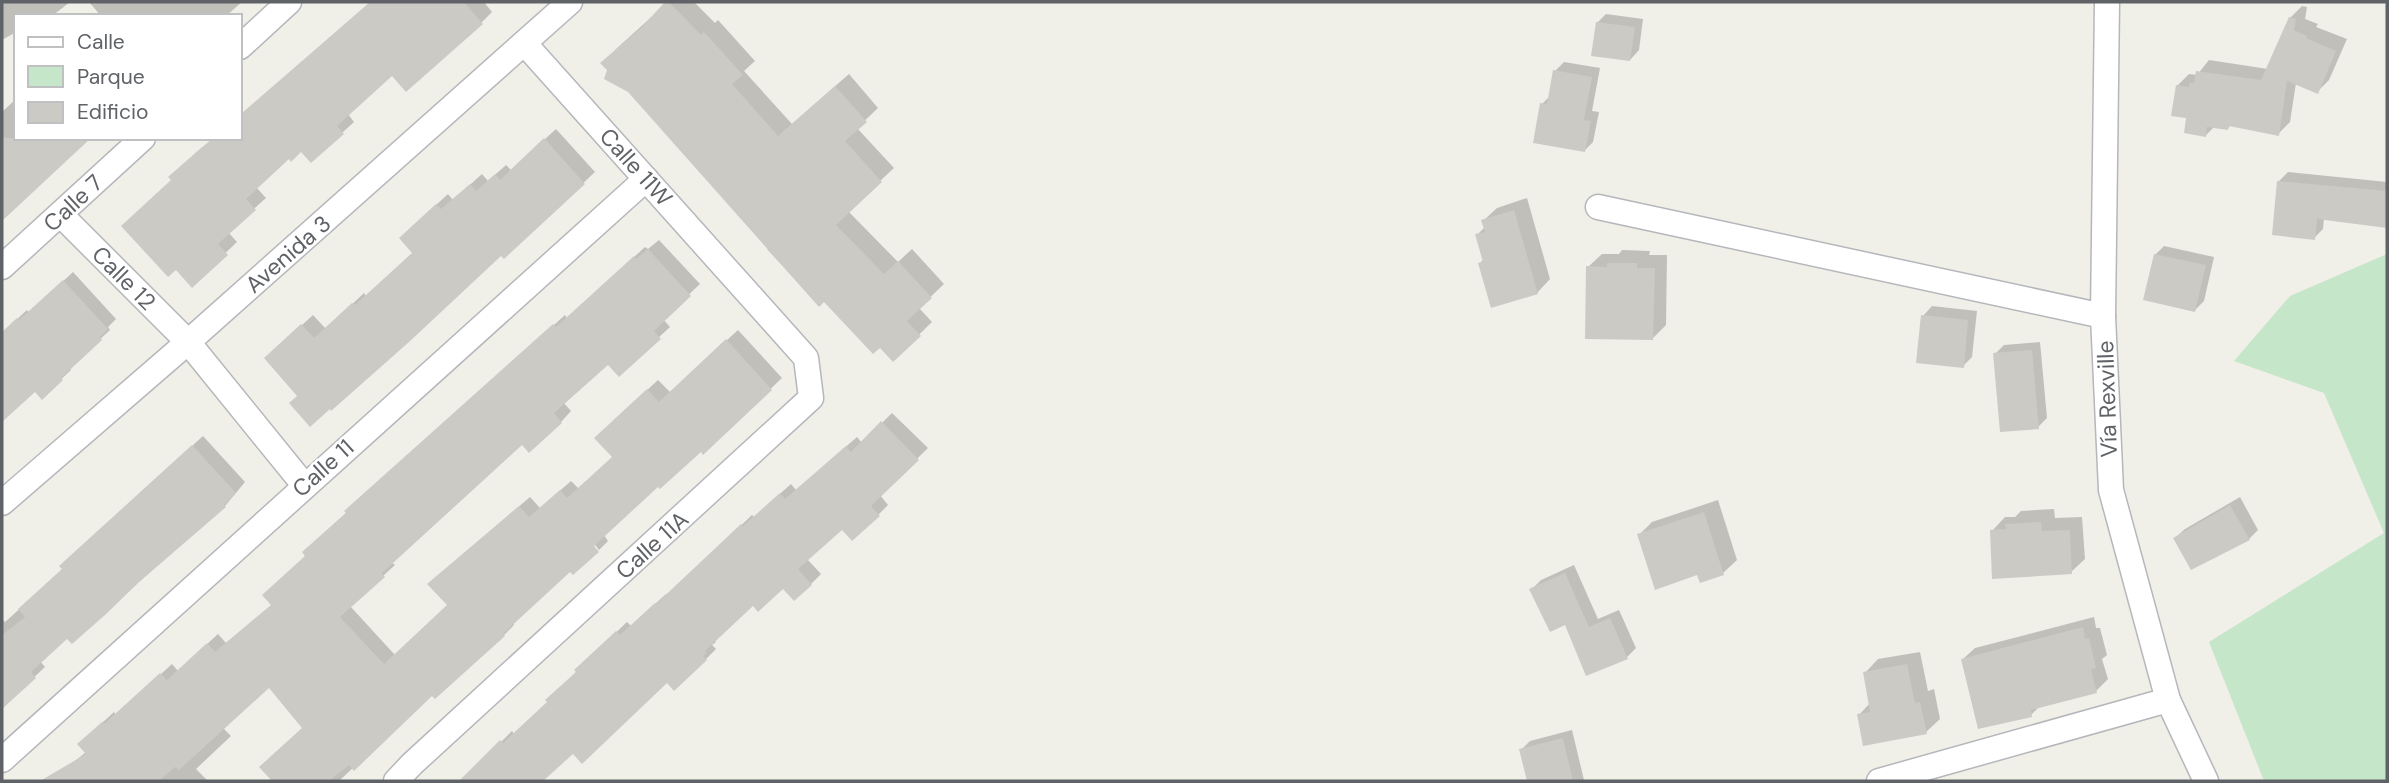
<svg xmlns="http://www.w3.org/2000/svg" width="2389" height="783" font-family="'DM Sans',sans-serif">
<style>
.green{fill:#c5e6c8}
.shadow{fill:#0003}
.building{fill:#cccac4}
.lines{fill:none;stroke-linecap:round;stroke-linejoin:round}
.street-casing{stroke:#b5b7bb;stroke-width:27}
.street{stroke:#fff;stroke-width:24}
.labels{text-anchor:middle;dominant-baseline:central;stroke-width:5;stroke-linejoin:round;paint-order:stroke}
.street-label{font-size:23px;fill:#5f6267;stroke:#fff}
</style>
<rect width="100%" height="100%" fill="#f0efe8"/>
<!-- green -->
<polygon class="green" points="2387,254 2387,781 2264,781 2209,642 2384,533 2324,393 2234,361 2290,296"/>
<!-- shadow -->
<g class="shadow">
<polygon points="2,2 70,2 52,16 16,16 16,32 2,40"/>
<polygon points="89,2 242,2 226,16 101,16"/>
<polygon points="371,2 484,2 492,12 481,23 392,74 348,114 354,122 311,161 301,150 289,157 256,187 266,198 228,232 237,242 192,285 173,180 182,166 213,138 240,138 240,115"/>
<polygon points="668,2 694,2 715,23 718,20 755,61 744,71 792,124 849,74 878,108 857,128 894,168 848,211 898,262 912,249 944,284 919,308 932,322 893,360 880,345 825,300 819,305 767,249 769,247 615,50"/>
<polygon points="2302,6 2307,7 2305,19 2318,24 2316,27 2347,39 2329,80 2317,92 2296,83 2290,122 2278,134 2231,125 2228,128 2215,126 2206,135 2188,116 2177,86 2189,74 2197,75 2209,60 2268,69 2290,18"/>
<polygon points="1606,14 1643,19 1639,50 1630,60 1597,23"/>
<polygon points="1564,62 1600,68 1592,111 1599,112 1593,142 1584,151 1542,104 1551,95 1555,71"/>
<polygon points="16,99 16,138 88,138 2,218 2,112"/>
<polygon points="556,129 595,172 504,257 501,253 299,395 277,348 313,315 326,329 364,293 366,296 414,252 412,227 448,194 453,200 482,174 488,181 506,165 511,170"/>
<polygon points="2288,172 2387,182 2387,226 2324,218 2323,229 2314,238 2279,181"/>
<polygon points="1527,198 1550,279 1537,293 1480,263 1484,259 1477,235 1485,227 1483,221 1497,208"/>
<polygon points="659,240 700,284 663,319 670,327 619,374 608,363 563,402 571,411 561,422 522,442 391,562 395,565 350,606 395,655 449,605 440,574 530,497 540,508 571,481 579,489 614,457 607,427 658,380 670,392 738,330 782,378 703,453 701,450 658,484 604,535 608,541 599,550 590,538 570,569 513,623 514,625 504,635 432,694 339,781 270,781 304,728 269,686 223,728 231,736 196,769 208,781 51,781 86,752 90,734 114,712 116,715 172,664 178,671 218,634 226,643 273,604 314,542 565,315 567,318 645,247 648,249"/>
<polygon points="2164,246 2214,257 2204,301 2195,310 2155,255"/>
<polygon points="1622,250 1650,251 1649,255 1667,255 1666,325 1653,338 1588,267 1602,254 1619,254"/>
<polygon points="73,272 116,319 108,327 110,330 69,368 71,370 42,397 35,389 2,419 2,333 27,310 29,313"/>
<polygon points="1932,306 1977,311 1972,357 1963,366 1923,316"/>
<polygon points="2040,342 2047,418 2038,427 1995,354 2004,345"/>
<polygon points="892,413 928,448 880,495 888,505 878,515 842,527 807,559 821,574 811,584 784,587 753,604 714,640 716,642 712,645 716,649 706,659 668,681 573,752 540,781 462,781 512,731 514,734 549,702 587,660 627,622 631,626 666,594 667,596 752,515 754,517 791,484 796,490 857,437 862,443"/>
<polygon points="203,436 245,482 225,506 72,641 67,637 40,661 45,667 2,707 2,619 5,622 64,569 71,556"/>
<polygon points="2240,497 2258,530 2249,539 2175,538 2185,529"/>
<polygon points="1718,500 1737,560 1723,573 1698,573 1639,535 1652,522"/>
<polygon points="2054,509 2055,518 2082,517 2085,559 2071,572 1992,531 2005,517 2015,517 2021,511"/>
<polygon points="1574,565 1598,619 1619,610 1636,648 1627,657 1532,589 1541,580"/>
<polygon points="2094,617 2096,628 2100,628 2107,655 2102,659 2108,679 2096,691 2040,706 2031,715 1963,659 1975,648"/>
<polygon points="1920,652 1928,691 1934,689 1940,719 1926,732 1859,715 1870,703 1865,673 1878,659"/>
<polygon points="1572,730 1584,780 1528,781 1521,750 1530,741"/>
</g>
<!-- building -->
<g class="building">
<polygon points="370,2 464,2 483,24 406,92 392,76 337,126 344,134 311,163 301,152 291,162 289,159 246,199 256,210 218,244 228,255 192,288 176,270 168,277 121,226 171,180 168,177 201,148 214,138 240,138 240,115"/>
<polygon points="665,2 669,2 701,35 704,32 743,75 732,84 778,136 835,86 867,122 845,141 882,182 836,225 884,274 898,261 932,298 907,321 921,336 893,362 880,348 873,354 824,302 819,307 628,92 604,79 607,70 600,63 641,28"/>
<polygon points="2289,17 2296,19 2294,30 2307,36 2306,38 2336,51 2318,94 2287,81 2279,136 2229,126 2228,130 2207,127 2206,137 2184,133 2186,118 2171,116 2176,85 2189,87 2189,83 2194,83 2196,71 2261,80"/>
<polygon points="1596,22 1635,27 1630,61 1591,56"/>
<polygon points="1553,70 1592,77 1584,120 1591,121 1585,152 1533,143 1540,103 1547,104"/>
<polygon points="2,138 91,138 2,221"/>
<polygon points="544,138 585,184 504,259 501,256 409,342 331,411 330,409 310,427 289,403 297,396 264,358 301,324 314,338 352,303 355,305 412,253 399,238 436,204 441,209 470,184 476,191 495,174 500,180"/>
<polygon points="2277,181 2387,191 2387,228 2317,219 2315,240 2272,235"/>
<polygon points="1514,210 1538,294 1491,308 1478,263 1483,262 1475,234 1485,232 1481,220"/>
<polygon points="648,249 691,296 654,331 661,339 619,377 608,365 554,413 562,423 529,453 522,445 382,573 385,577 340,617 384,664 447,605 427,584 519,506 529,517 560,490 567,498 612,457 594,438 647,389 659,402 726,339 772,390 703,455 701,452 660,489 658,487 594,546 599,552 573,575 570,572 503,634 505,636 435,699 432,696 354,771 349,765 329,781 272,781 259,767 302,728 269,688 179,770 175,767 159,781 40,781 86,754 77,744 102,722 104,724 160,673 167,680 207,643 215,652 271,605 262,595 305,556 302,552 346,513 344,511 553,324 556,327 634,256 636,259"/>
<polygon points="2154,254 2206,265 2195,312 2143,300"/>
<polygon points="1607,263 1637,263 1637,268 1655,268 1653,340 1585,339 1586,266 1607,267"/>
<polygon points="63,280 108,329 100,337 102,340 61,378 63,380 42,400 35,392 2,422 2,332 17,318 19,320"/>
<polygon points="1921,315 1968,320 1964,368 1916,363"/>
<polygon points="2032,350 2039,429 2000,432 1993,353"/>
<polygon points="881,421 919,460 871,506 880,516 852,541 842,530 798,569 812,585 794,601 783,589 758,612 753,606 705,651 707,653 703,656 707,660 674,691 667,683 582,764 573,754 543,781 459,781 500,740 503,743 547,702 545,700 576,672 574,670 616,631 620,635 655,603 656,604 741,524 743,526 780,493 785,499 846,446 851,452"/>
<polygon points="192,445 236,493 224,505 226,507 139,582 105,615 72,644 67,639 31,672 36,678 2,709 2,635 25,617 18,609 62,569 59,566"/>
<polygon points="2230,505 2250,540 2191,570 2173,538"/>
<polygon points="1704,512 1724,575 1700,583 1697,575 1655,590 1637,534"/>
<polygon points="2041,522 2042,531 2070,530 2072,574 1992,579 1990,530 2006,529 2005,524"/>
<polygon points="1565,573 1589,627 1610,618 1628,659 1586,676 1565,625 1550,632 1529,589"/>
<polygon points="2083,627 2085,639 2089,638 2096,668 2091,670 2097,693 2031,710 2032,717 1978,729 1961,659"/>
<polygon points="1907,664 1915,703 1920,702 1927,734 1863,746 1857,714 1870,712 1863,672"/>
<polygon points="1563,738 1573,781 1527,781 1519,749"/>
</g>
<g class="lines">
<defs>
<g id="street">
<polyline points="2107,2 2103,316 2111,490 2168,700 2206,781"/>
<polyline points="240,47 289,2"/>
<polyline points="1598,207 2103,316"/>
<polyline points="61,215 188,342 304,485"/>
<polyline points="2,267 143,138"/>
<polyline points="2,503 188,342 570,2"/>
<polyline points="2,760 646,179"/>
<polyline points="396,781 412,764 811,398 806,358 525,44"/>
<polyline points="1879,781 2168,700"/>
</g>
</defs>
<!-- street casing -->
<use href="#street" class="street-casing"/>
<!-- street -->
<use href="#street" class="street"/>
</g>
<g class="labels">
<!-- street labels -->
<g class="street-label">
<text transform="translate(636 167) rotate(48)">Calle 11W</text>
<text transform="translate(73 203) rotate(-43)">Calle 7</text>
<text transform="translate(288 254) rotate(-41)">Avenida 3</text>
<text transform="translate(124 278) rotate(45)">Calle 12</text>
<text transform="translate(2107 399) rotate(-92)">Vía Rexville</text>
<text transform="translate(323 468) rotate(-42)">Calle 11</text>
<text transform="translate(652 545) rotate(-42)">Calle 11A</text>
</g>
</g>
<!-- border -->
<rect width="2389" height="783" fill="none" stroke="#5f6267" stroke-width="7"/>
<!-- legend -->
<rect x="14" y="14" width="228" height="126" fill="#ffffff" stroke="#bfc0c2" stroke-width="2"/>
<rect x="28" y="37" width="35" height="10" fill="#ffffff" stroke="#bfc0c2" stroke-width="2"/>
<text x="77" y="49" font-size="21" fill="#5f6267">Calle</text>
<rect x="28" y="66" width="35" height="21" fill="#c5e6c8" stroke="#bfc0c2" stroke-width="2"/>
<text x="77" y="84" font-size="21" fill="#5f6267">Parque</text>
<rect x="28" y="102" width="35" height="21" fill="#cccac4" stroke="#bfc0c2" stroke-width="2"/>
<text x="77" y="119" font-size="21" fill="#5f6267">Edificio</text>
</svg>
